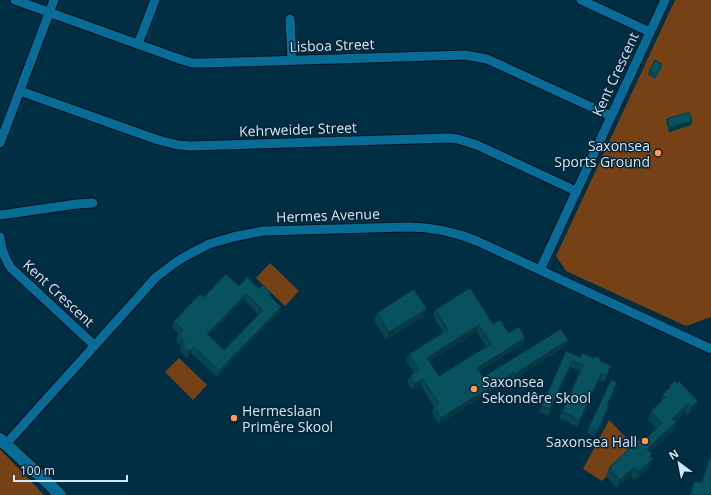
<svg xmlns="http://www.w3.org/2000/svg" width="711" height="495" font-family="'Open Sans',sans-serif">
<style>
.green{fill:#774116}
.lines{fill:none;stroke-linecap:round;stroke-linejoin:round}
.minor-casing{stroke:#001522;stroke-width:11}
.secondary-casing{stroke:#001522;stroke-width:14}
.minor{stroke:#096c96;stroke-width:9}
.secondary{stroke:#096c96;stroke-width:12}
.wall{fill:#074651;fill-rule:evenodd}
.shaded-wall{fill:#063942}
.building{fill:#08515e;stroke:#063942;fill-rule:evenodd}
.poi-dot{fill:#fd9c56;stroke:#082331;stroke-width:1.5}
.labels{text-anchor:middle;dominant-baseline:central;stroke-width:3;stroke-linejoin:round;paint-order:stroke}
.street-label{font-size:14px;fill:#cbeafd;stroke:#082331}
.poi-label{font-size:14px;fill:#cbeafd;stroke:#082331;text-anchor:end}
</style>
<rect width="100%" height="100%" fill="#002e43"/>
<!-- green -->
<g class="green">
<polygon points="675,0 711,0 711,317 686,326 566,271 556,256"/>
<polygon points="270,263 299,291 285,306 256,278"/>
<polygon points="179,358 207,385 193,400 165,372"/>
<polygon points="609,420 636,448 602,481 583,469"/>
<polygon points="0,449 44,495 0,495"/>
</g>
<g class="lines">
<defs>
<g id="minor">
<polyline points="15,0 182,60 193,63 204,63 465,55 487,59 611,116"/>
<polyline points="581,0 650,32"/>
<polyline points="290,19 292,60"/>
<polyline points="138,44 155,0"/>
<polyline points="20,91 158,140 178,145 191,146 449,138 458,139 477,145 576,191"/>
<polyline points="0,143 54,0"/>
<polyline points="0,215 77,204 93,203"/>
<path d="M 0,237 C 1,249 5,259 11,268 L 94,345"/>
<polyline points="540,270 665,0"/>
<path d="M 6,444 L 141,294 L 155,278 L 176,262 L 186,256 L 209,244 L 233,237 L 263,231 L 408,227 C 432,227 455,232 477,241 L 711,349"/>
</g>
<polyline id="secondary" points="0,439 47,482 60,495"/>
</defs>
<!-- minor casing -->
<use href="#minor" class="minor-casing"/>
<!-- secondary casing -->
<use href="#secondary" class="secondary-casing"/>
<!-- minor -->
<use href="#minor" class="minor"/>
<!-- secondary -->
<use href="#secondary" class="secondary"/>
</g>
<!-- wall -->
<g class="wall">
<polygon points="661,68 655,79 648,75 649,71"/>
<polygon points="667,119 691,125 669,132 666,123"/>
<path d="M 239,286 L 259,289 L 271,293 L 270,296 L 279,313 L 217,377 L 191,353 L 187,358 L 180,350 L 181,346 L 176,341 L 178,335 L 179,334 L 172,327 L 174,321 L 204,297 ZM 244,300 L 259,315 L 224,350 L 209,335 Z"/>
<path d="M 435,310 L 493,324 L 509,333 L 523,344 L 479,371 L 483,377 L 568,340 L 566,346 L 513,380 L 512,378 L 439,424 L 432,413 L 434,407 L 421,385 L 412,390 L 407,382 L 410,376 L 414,373 L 406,360 L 409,354 L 443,332 L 433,316 ZM 477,332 L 486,347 L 439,376 L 429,361 Z"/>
<polygon points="377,313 424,317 386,340 374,321"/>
<polygon points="566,351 580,357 600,361 609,372 604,382 599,380 577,427 559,418 580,371 570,367 548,416 539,412"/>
<polygon points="670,385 695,409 688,415 685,412 675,422 676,422 673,431 650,452 651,457 650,467 635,481 631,476 617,488 606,476 609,468 642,442 656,428 648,419 651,411 661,402 660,402 663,394 670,387"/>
<polygon points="615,389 607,405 607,412 595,437 587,433 589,427"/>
<polygon points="711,452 711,493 710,495 711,495 689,495 694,483 701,483"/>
</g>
<!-- shaded-wall -->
<g class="shaded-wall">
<polygon points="692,121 691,125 669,132 670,128"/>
<polygon points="246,294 244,300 205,340 207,334"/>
<polygon points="281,307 279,313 217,377 219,371"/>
<polygon points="427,309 424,317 386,340 389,332"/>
<polygon points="479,325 477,332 425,364 427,358"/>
<polygon points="525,338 523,344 474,374 477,368"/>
<polygon points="568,340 566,346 513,380 515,374"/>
<polygon points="194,347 191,353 187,358 189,352"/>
<polygon points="572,361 570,367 548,416 550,409"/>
<polygon points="514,372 512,378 439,424 441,418"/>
<polygon points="601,373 599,380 577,427 580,420"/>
<polygon points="423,379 421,385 412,390 414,384"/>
<polygon points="698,401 695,409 688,415 691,407"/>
<polygon points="688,404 685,412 669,427 672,419"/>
<polygon points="609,406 607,412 595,437 597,431"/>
<polygon points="676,422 673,431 645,457 647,449"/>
<polygon points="653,459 650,467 635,481 638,472"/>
<polygon points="634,467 631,476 617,488 620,480"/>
</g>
<!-- building -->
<g class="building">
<polygon points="655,60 662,64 657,75 649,71"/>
<polygon points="689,112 692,121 670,128 667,119"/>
<path d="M 226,274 L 239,286 L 247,277 L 259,289 L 263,285 L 271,293 L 269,295 L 281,307 L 219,371 L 194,347 L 189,352 L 182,344 L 185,341 L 178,335 L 183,330 L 174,321 L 200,294 L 204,297 ZM 246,294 L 263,310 L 224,350 L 207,334 Z"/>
<path d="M 470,288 L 493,324 L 500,320 L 509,333 L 519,327 L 525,338 L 477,368 L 483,377 L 561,329 L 568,340 L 515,374 L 514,372 L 441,418 L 434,407 L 439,404 L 423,379 L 414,384 L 410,376 L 419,370 L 409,354 L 448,330 L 435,310 ZM 479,325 L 491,344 L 439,376 L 427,358 Z"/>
<polygon points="414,289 427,309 389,332 377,313"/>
<polygon points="566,351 580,357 582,353 594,358 595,356 600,358 600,361 611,366 606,376 601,373 580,420 562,412 583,365 572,361 550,409 542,406"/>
<polygon points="611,380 617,382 607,405 609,406 597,431 589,427"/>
<polygon points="675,381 677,383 679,381 698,401 691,407 688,404 672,419 676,422 647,449 652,454 650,456 653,459 638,472 634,467 620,480 609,468 639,439 642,442 662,423 651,411 666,397 663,394 671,386 670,385"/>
<polygon points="711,453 711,493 710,495 711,495 690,495 694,483 695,481 702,483"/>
</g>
<!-- markers -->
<g class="poi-dot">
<circle cx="658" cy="153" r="4"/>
<circle cx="474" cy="389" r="4"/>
<circle cx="234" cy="418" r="4"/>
<circle cx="645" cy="441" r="4"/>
</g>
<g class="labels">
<!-- street labels -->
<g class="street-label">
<text transform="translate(332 45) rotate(-2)">Lisboa Street</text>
<text transform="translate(615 74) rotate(-65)">Kent Crescent</text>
<text transform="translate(298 129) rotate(-2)">Kehrweider Street</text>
<text transform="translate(328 215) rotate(-2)">Hermes Avenue</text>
<text transform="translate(59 293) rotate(43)">Kent Crescent</text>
</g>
<!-- poi labels -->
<g class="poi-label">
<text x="650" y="145">Saxonsea<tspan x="650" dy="16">Sports Ground</tspan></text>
<text x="482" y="381" text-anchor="start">Saxonsea<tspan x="482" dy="16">Sekondêre Skool</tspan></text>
<text x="242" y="410" text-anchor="start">Hermeslaan<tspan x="242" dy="16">Primêre Skool</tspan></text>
<text x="637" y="441">Saxonsea Hall</text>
</g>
</g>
<!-- north arrow -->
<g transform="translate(679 463) rotate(328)" stroke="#082331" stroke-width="3" paint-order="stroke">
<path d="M0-3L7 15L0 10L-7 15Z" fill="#cbeafd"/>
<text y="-6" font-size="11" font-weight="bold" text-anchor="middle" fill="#cbeafd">N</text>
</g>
<!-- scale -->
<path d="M14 475v6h113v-6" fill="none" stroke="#cbeafd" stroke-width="2"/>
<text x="20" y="475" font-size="12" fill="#cbeafd" stroke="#082331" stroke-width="3" paint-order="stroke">100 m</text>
</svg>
